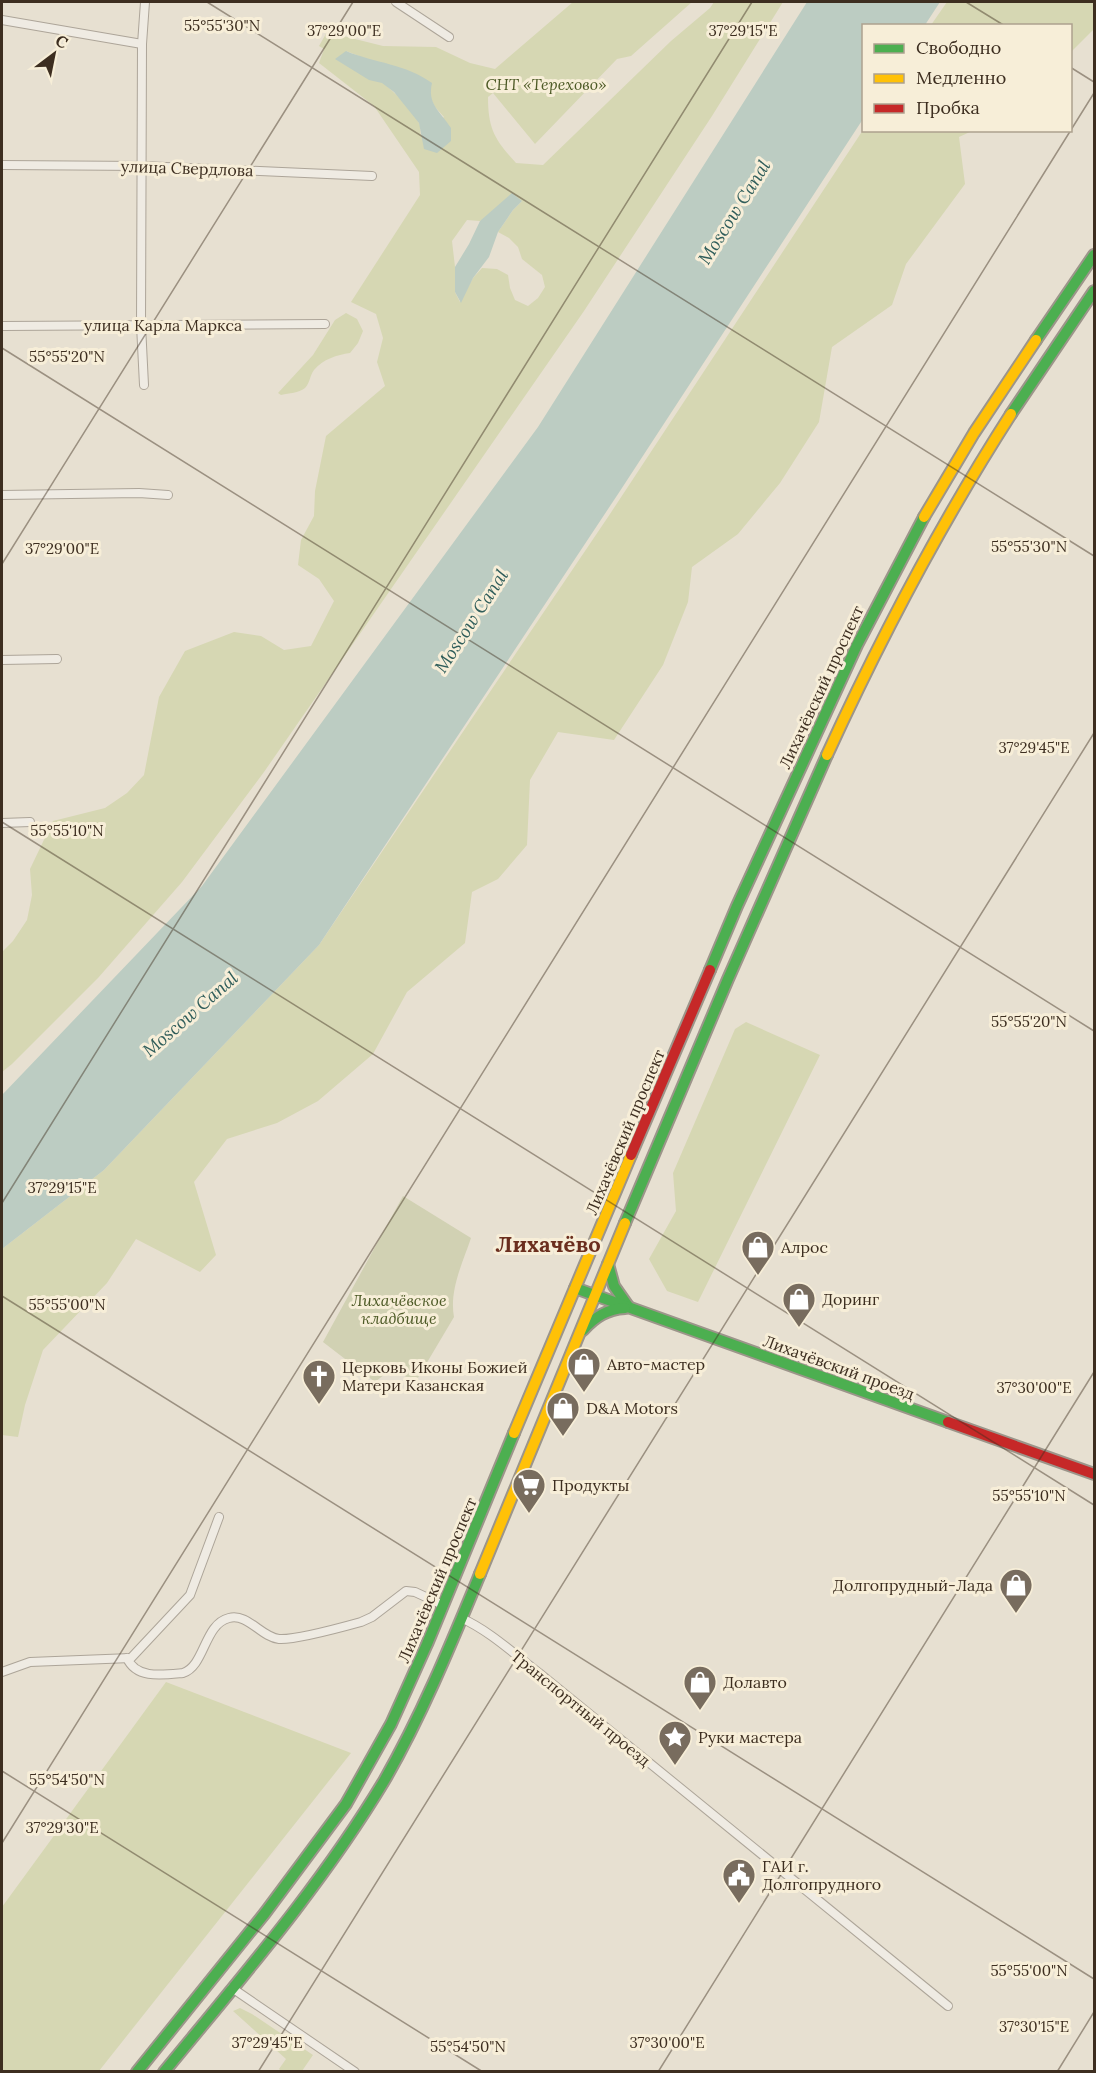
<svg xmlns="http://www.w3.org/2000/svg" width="1096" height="2073" font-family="Lora,serif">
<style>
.green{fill:#d6d7b3;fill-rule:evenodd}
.cemetery{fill:#d1d1b3}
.water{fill:#bcccc2}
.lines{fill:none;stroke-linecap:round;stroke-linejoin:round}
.street-casing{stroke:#ada599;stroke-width:10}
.fast-casing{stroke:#9c958a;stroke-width:14}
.slow-casing{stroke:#9c958a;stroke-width:14}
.jam-casing{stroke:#9c958a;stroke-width:14}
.street{stroke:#efebe3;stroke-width:8}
.fast{stroke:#4caf50;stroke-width:10}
.slow{stroke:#ffc107;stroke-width:10}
.jam{stroke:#c62828;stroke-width:10}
.ticks{fill:none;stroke:#3d2e20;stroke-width:1.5;stroke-opacity:0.45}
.labels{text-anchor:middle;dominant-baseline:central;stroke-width:6;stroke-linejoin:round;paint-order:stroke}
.park-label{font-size:16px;font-style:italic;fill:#4d5a26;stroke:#f7eed8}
.street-label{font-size:16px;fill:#3d2e20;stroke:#f7eed8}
.poi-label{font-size:16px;fill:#3d2e20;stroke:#f7eed8;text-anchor:start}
.water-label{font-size:18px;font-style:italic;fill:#2f5d5a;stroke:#f7eed8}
.district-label{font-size:22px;font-weight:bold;fill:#6b2e1e;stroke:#f7eed8}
.ticks-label{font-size:15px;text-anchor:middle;fill:#3d2e20;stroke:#f7eed8;stroke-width:6;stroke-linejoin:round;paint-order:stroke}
</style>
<rect width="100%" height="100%" fill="#e7e0d1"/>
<!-- green -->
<g class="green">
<path d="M 573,2 L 692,2 L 631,56 L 617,59 L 535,144 L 493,93 L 488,97 C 488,129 495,140 516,163 L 543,165 L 671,41 L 710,8 L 714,2 L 783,2 L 712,116 L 584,311 L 264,772 L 182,882 L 98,978 L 12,1064 L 2,1072 L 2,952 L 13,941 L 27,920 L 32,895 L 30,869 L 53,821 L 105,808 L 127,793 L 144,775 L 159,697 L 185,651 L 234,632 L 261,636 L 284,650 L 311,646 L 334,601 L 319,579 L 298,565 L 301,540 L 314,516 L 315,491 L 326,436 L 385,386 L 377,362 L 383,338 L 376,314 L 351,302 L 420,195 L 419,172 L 374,106 L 319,63 L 324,49 L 319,46 L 327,32 L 383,46 L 436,47 L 470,63 L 495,69 ZM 346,51 L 359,56 L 429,95 L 435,107 L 444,117 L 421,136 C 420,132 421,126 419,123 C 412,103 363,67 346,51 ZM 522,201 L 513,210 L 498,232 L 509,238 L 518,247 L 522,259 L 542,275 L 545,287 L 538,298 L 528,306 L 515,300 L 510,288 L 508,275 L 497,269 L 482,268 L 473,278 L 460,302 L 455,292 L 455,267 L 452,241 L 467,220 L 480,221 Z"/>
<polygon points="947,2 1094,2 1094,29 1071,52 1070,26 931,25"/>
<polygon points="863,130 972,131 959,137 965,184 906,264 892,305 832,347 819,422 780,483 738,534 692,567 688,602 663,665 614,740 558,732 530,780 527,845 498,879 472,892 465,943 407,992 373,1054 318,1101 277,1123 227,1139 194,1182 216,1255 200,1272 136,1239 107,1283 43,1350 25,1405 18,1437 2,1435 2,1249 104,1170 319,945 608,517"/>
<path d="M 346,313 L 357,319 L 363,331 L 358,343 L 350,353 C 337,355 323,359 314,370 C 310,375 310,383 305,388 C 298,393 290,393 281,395 L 278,393 L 313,355 L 335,320 Z"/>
<polygon points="746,1022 820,1055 698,1302 667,1291 649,1259 676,1211 673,1173 735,1029"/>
<polygon points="166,1682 351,1753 99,2071 2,2071 2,1907"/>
<polygon points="240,2008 252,2014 313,2055 302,2071 281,2071 279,2069 286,2059 233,2011"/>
</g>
<!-- cemetery -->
<path class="cemetery" d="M 403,1196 L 471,1238 C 463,1262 449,1290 454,1317 L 416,1381 L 390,1370 L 375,1382 L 323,1342 Z"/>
<!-- water -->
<g class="water">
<polygon points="807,2 940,2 925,25 864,26 863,119 620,491 319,945 104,1170 2,1249 2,1095 202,886 538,427"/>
<path d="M 346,51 C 375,63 406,64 432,83 C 427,104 440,111 451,128 L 451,141 L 437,153 L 424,149 L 419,123 L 394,92 L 382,83 L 369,80 L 335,59 Z"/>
<polygon points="512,193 522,201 513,210 498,232 489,257 473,278 461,303 455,292 455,267 469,244 480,221"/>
</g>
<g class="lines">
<defs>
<g id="street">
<polyline points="396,2 449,37"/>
<polyline points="2,20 142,44"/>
<polyline points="2,165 143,166 372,176"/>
<polyline points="2,326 325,324"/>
<polyline points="144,385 141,325 142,44 145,2"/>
<polyline points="2,495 139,493 168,495"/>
<polyline points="2,660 57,659"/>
<polyline points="2,823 30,822"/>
<path d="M 461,1618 C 490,1631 514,1654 539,1673 L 948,2006"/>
<path d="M 127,1658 C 136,1679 162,1675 183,1673 C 205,1666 204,1624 229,1618 C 248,1613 261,1637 279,1639 C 295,1640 343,1627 361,1622 L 372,1617 L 406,1591 L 415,1592 L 443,1605"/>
<polyline points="2,1672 30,1662 131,1658 190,1595 219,1517"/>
<polyline points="232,1988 355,2072"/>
</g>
<g id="fast">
<polyline points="1036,340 1094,255"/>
<polyline points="1011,414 1094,291"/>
<polyline points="710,970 737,906 857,645 924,517"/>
<polyline points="625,1223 728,979 827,755"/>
<polyline points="608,1264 614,1286 628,1306"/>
<polyline points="575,1288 948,1422"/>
<path d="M 583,1330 C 595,1317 607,1309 625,1308"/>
<polyline points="137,2072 265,1913 346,1804 391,1724 427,1644 514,1433"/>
<path d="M 164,2072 C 241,1978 321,1886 384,1781 C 422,1715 451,1644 480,1574"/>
</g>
<g id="slow">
<polyline points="924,517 974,433 1036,340"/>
<path d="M 827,755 C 881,637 941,523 1011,414"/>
<polyline points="514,1433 631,1155"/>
<polyline points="480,1574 625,1223"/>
</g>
<g id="jam">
<polyline points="631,1155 710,970"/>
<polyline points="948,1422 1094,1474"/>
</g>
</defs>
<!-- street casing -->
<use href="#street" class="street-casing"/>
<!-- fast casing -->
<use href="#fast" class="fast-casing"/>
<!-- slow casing -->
<use href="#slow" class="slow-casing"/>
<!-- jam casing -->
<use href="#jam" class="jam-casing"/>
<!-- street -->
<use href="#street" class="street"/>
<!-- fast -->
<use href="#fast" class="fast"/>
<!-- slow -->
<use href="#slow" class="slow"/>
<!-- jam -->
<use href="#jam" class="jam"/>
</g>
<!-- ticks -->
<path class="ticks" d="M 207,2 L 1094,556M 966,2 L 1005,26M 1070,67 L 1094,82M 2,348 L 1094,1031M 2,564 L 353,2M 2,822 L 1094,1505M 2,1203 L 752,2M 2,1296 L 1094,1979M 2,1771 L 483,2072M 2,1843 L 1094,93M 258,2072 L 1094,733M 658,2072 L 1094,1372M 1057,2072 L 1094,2012"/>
<!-- icons -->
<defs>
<symbol id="shop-pin" viewBox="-11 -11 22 30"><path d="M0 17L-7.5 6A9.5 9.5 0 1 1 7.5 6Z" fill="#786c5e" stroke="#f7eed8"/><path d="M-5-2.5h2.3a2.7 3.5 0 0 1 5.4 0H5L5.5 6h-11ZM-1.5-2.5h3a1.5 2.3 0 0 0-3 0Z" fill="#fff"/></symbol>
<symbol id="church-pin" viewBox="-11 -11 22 30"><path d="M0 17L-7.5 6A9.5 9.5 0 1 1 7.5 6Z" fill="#786c5e" stroke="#f7eed8"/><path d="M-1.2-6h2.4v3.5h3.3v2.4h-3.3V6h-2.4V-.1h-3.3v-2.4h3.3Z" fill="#fff"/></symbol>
<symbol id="supermarket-pin" viewBox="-11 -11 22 30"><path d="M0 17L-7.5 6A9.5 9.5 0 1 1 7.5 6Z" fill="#786c5e" stroke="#f7eed8"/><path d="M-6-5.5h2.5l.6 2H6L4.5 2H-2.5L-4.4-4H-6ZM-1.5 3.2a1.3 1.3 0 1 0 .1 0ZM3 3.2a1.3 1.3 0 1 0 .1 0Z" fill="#fff"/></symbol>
<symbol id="sight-pin" viewBox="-11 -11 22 30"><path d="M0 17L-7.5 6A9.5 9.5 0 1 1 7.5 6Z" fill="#786c5e" stroke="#f7eed8"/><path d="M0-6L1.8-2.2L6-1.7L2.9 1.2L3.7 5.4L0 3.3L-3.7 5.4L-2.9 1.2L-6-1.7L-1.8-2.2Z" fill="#fff"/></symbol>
<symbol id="civic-pin" viewBox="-11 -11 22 30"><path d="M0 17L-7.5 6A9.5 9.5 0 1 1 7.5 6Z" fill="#786c5e" stroke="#f7eed8"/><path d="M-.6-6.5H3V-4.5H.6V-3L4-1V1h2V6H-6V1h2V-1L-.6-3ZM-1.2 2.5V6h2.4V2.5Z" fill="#fff"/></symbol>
</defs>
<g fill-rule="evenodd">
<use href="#shop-pin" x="739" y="1228" width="38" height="52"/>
<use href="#shop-pin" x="780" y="1280" width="38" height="52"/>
<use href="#shop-pin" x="565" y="1345" width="38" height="52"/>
<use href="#church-pin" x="300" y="1357" width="38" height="52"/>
<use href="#shop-pin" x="544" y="1389" width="38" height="52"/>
<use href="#supermarket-pin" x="510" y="1466" width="38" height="52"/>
<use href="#shop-pin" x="997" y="1566" width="38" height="52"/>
<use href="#shop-pin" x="681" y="1663" width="38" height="52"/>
<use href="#sight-pin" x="656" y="1718" width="38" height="52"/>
<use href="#civic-pin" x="720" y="1856" width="38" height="52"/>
</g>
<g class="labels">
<!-- park labels -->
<g class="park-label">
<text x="546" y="84">СНТ «Терехово»</text>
<text x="399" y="1300">Лихачёвское<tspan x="399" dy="18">кладбище</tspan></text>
</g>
<!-- street labels -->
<g class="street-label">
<text transform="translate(187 168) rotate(2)">улица Свердлова</text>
<text x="163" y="325">улица Карла Маркса</text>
<text transform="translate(821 687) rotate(-65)">Лихачёвский проспект</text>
<text transform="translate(625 1132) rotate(-67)">Лихачёвский проспект</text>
<text transform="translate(839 1367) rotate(20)">Лихачёвский проезд</text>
<text transform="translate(437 1580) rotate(-67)">Лихачёвский проспект</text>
<text transform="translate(581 1708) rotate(39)">Транспортный проезд</text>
</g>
<!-- poi labels -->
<g class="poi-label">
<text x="781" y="1247">Алрос</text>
<text x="822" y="1299">Доринг</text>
<text x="607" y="1364">Авто-мастер</text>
<text x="342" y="1367">Церковь Иконы Божией<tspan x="342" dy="18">Матери Казанская</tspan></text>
<text x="586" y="1408">D&amp;A Motors</text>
<text x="552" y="1485">Продукты</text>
<text x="993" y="1585" text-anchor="end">Долгопрудный-Лада</text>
<text x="723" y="1682">Долавто</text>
<text x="698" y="1737">Руки мастера</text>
<text x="762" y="1866">ГАИ г.<tspan x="762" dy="18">Долгопрудного</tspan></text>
</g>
<!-- water labels -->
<g class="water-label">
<text transform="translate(734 212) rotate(-58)">Moscow Canal</text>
<text transform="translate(471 621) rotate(-57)">Moscow Canal</text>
<text transform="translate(190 1014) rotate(-41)">Moscow Canal</text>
</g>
<!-- district labels -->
<g class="district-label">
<text x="548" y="1244">Лихачёво</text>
</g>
</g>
<g class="ticks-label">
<text x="222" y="31">55°55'30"N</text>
<text x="344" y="36">37°29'00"E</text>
<text x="743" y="36">37°29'15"E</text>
<text x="67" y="362">55°55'20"N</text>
<text x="1029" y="552">55°55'30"N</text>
<text x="62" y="554">37°29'00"E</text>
<text x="1034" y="753">37°29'45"E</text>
<text x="67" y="836">55°55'10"N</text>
<text x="1029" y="1027">55°55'20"N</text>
<text x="62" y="1193">37°29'15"E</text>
<text x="67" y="1310">55°55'00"N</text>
<text x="1034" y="1393">37°30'00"E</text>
<text x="1029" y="1501">55°55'10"N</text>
<text x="67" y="1785">55°54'50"N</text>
<text x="62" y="1833">37°29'30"E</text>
<text x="1029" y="1976">55°55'00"N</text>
<text x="1034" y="2032">37°30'15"E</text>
<text x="267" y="2048">37°29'45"E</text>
<text x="667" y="2048">37°30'00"E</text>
<text x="468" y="2052">55°54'50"N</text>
</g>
<!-- border -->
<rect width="1096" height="2073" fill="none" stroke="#3d2e20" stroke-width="6"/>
<!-- legend -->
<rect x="862" y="24" width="210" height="108" fill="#f7eed8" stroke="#ada18e" stroke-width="1.5"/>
<rect x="874" y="44" width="30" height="9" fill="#4caf50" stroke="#ada18e" stroke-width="1.5"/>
<text x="916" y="54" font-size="18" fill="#3d2e20">Свободно</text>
<rect x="874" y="74" width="30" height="9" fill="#ffc107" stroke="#ada18e" stroke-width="1.5"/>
<text x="916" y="84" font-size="18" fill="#3d2e20">Медленно</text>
<rect x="874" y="104" width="30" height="9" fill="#c62828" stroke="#ada18e" stroke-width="1.5"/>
<text x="916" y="114" font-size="18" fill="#3d2e20">Пробка</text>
<!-- north arrow -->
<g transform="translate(54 54) rotate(32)" stroke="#f7eed8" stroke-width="4.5" paint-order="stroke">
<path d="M0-4.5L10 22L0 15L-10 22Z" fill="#3d2e20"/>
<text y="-9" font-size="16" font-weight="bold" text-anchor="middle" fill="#3d2e20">С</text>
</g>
</svg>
